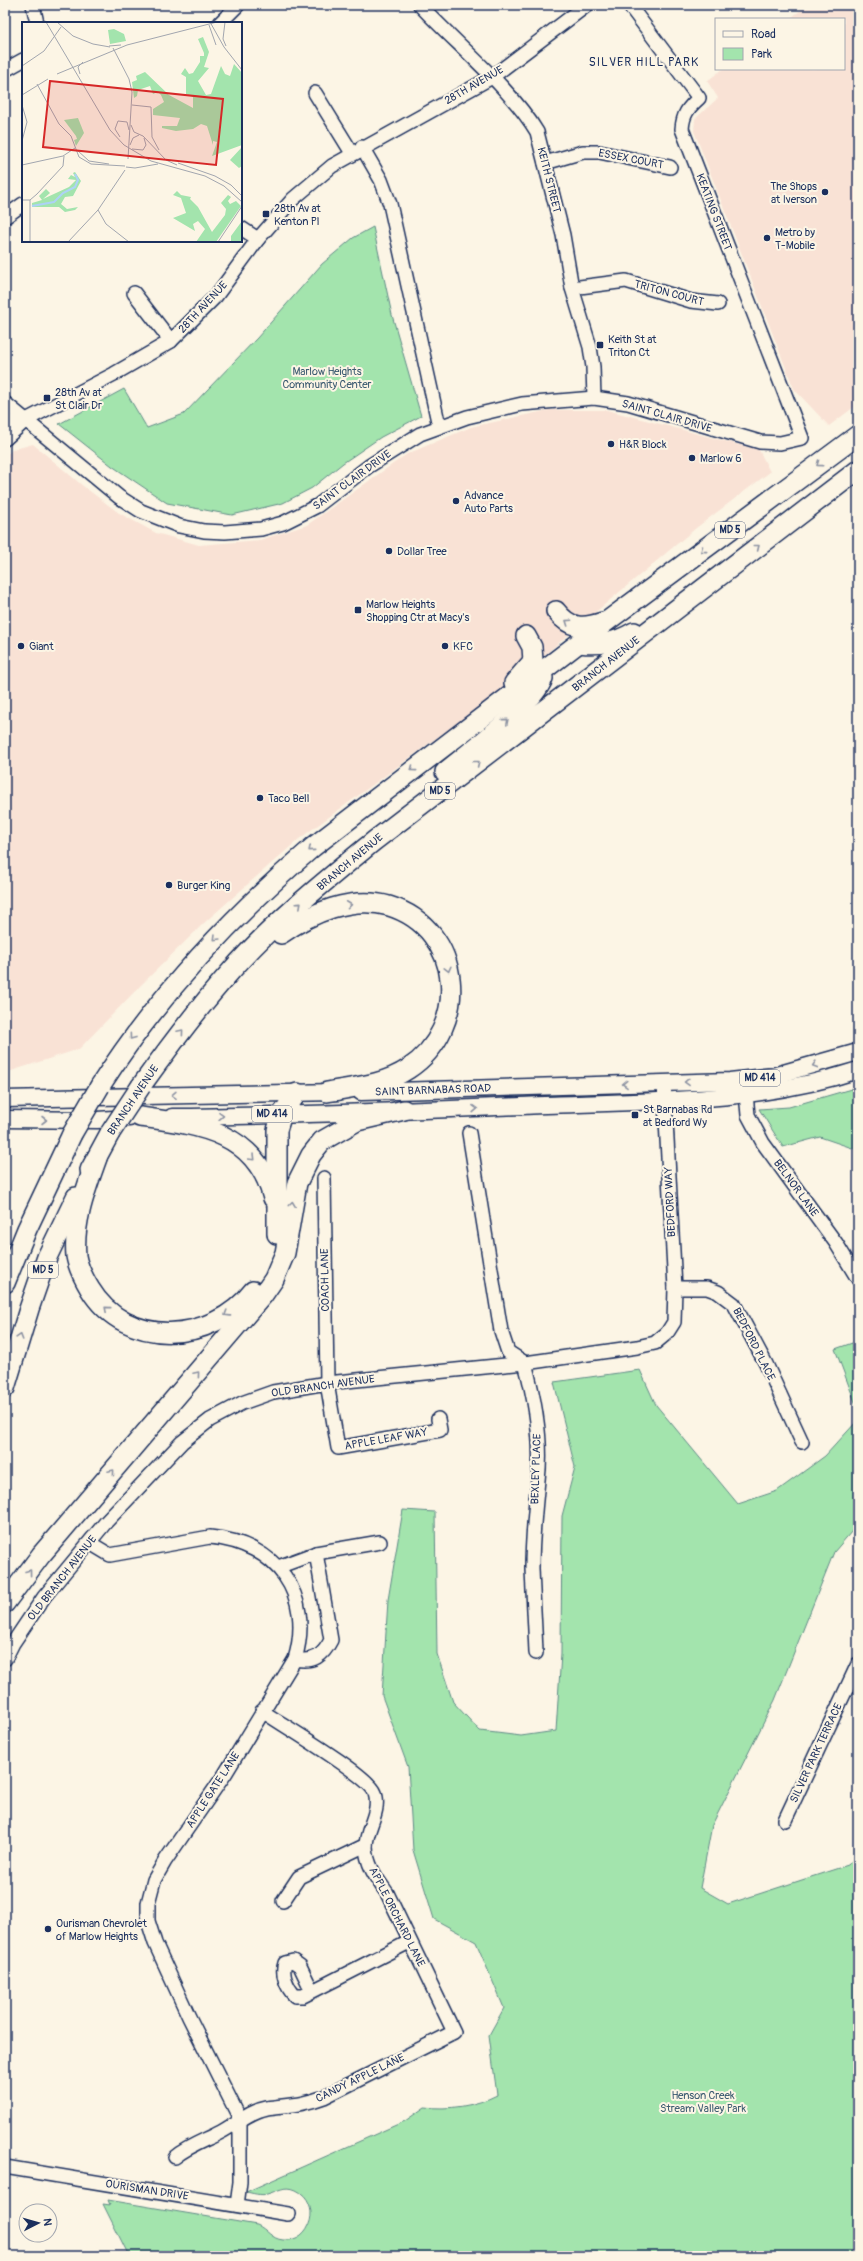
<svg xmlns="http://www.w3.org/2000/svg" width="863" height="2261" font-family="Pangolin,sans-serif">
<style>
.built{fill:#f9e2d5}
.green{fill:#a3e4ad;stroke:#5f8a86}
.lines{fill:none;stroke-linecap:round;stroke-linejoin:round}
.minor-casing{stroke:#1b2f5e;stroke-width:16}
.major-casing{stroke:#1b2f5e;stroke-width:19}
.highway-casing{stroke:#1b2f5e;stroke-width:22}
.minor{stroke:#fcf5e5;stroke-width:13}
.major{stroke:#fcf5e5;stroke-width:16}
.highway{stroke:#fcf5e5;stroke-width:19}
.highway-bridge-casing{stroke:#1b2f5e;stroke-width:22;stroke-linecap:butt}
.highway-bridge{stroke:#fcf5e5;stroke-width:19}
.oneway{stroke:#8c92a2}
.poi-dot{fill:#1b2f5e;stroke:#fcf5e5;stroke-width:1.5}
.labels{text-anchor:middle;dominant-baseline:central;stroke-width:4;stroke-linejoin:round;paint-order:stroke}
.shield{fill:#fcf5e5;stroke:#5e6a86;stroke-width:1}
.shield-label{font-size:10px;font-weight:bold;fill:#1b2f5e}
.street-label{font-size:11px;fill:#1b2f5e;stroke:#fcf5e5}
.poi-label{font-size:11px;fill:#1b2f5e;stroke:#fcf5e5;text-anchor:start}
.park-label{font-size:11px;fill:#3d5c72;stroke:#fcf5e5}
.neighbourhood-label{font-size:12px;letter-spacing:1px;fill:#1b2f5e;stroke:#fcf5e5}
.inset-river{fill:none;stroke:#add2f6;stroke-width:2}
.inset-road{fill:none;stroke:#a2a6af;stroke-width:1}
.view{fill:#d62828;fill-opacity:0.15;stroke:#d62828;stroke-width:2}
.inset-edge{fill:none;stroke:#1b2f5e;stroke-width:2}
</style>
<rect width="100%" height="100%" fill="#fcf5e5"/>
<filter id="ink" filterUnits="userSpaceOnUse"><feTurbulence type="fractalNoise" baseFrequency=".025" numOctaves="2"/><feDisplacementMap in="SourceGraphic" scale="8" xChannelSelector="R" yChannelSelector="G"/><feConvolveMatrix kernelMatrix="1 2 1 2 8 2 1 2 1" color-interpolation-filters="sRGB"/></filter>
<g filter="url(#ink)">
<!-- built -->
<g class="built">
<polygon points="808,5 858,5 858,404 829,426 794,389 694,131 695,119 718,98 707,81 723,69 844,69 844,19 789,19"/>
<polygon points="549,410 607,410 759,450 770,472 696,528 506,687 299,839 204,923 141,985 79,1049 5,1073 5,456 12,450 33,444 83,486 119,513 156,533 199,545 260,540 307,525 407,454 471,427"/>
</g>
<!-- green -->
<g class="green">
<polygon points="373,227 392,315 421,416 381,437 343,463 312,488 283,503 232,515 167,503 112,466 59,424 124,389 147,428 184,414 257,338 322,264 353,238"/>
<polygon points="858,1087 858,1150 820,1137 783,1147 759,1109 789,1107"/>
<polygon points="858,1341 858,1410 835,1349"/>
<path d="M 640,1370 L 656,1405 L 738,1504 L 777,1491 L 825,1456 L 858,1420 L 858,1524 L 834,1552 L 775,1700 L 712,1825 L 700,1888 L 728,1904 L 848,1865 L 858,1854 L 858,2256 L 129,2256 L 103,2204 L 110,2205 L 108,2200 L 257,2225 C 267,2229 271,2239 283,2240 C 312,2243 322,2202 296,2190 C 285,2185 278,2191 267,2194 C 261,2196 252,2193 246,2192 L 405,2121 L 425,2107 C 448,2110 476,2106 497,2095 L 489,2035 L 504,2008 L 476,1942 L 434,1919 L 413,1850 L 408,1767 L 382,1696 L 388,1600 L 403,1510 L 435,1512 L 437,1654 L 453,1702 L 480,1731 L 521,1736 L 556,1731 L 561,1654 L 562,1516 L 575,1467 L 554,1382 Z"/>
</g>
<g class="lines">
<defs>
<g id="minor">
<polyline points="33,5 37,23"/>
<path d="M 420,5 C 456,44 510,87 537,132 L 563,235 L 572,288 L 590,347 L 593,367 L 594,398"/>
<polyline points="220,23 238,5"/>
<polyline points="5,70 23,60"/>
<polyline points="315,93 352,153"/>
<polyline points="362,147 381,180 390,204 439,426"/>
<polyline points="545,163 583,152 599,152 670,167"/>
<polyline points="5,217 23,204"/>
<polyline points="241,228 258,239"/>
<polyline points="572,288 626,281 691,301 718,304"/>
<polyline points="134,293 171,341"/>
<path d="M 5,403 L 119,497 L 141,511 L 179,526 L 204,531 L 225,532 L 261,529 L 283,523 L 317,506 L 369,466 L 420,434 L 467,417 L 522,404 L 594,398 L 628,403 L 760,442 L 780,443 L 802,438 L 682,129 C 683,114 688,108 699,98 L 629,5"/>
<polyline points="5,423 26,420"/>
<polyline points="5,439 26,420 114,374 171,341 216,296 258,239 293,199 332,166 492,77 587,5"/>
<polyline points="746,1094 748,1115 763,1143 836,1243 858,1279"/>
<path d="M 469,1133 L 501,1331 L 508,1352 L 525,1363 C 535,1400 543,1441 538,1480 C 535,1509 532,1538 532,1568 C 533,1596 535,1625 536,1653"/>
<polyline points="324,1178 327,1383 338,1448 440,1430 438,1419"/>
<polyline points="675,1288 707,1288 718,1292 734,1304 766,1364 802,1442"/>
<path d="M 90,1543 L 110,1555 L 210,1537 C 277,1543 314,1595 295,1659 L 225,1774 L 165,1861 L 154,1880 L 148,1903 L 148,1921 L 155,1943 L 189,2017 L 240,2119 L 240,2182 L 237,2205"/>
<polyline points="278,1567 316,1553 380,1542"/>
<polyline points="5,1659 13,1643 44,1597 106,1522 182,1442 210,1420 242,1403 273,1392 327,1383 525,1363 637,1347 655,1343 667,1333 674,1322 675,1288 664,1083"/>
<path d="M 295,1659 C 313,1663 323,1656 331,1640 L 316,1553"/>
<polyline points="785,1820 858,1664"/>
<polyline points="283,1901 299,1877 366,1845"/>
<path d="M 312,1991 L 300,1966 L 293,1961 L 285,1963 C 281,1974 287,1988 295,1996 L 303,1996 L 409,1942"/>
<path d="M 175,2157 C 188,2146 206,2140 221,2132 C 236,2124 250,2111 267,2108 C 289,2105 303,2105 324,2097 L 454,2032 L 387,1893 C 377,1879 366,1864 366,1846 C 366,1828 381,1812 375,1793 C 370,1776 281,1724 262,1711"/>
<polyline points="5,2167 288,2214"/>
</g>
<g id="major">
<polyline points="361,1092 730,1081 773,1076 858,1052"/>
<polyline points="5,1099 338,1092"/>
<path d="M 172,1117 C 297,1116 422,1110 546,1105 C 650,1101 758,1103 858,1070"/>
<polyline points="5,1119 97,1120 129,1118"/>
</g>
<g id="highway">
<path d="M 556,611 C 570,629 583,629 603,622"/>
<path d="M 580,643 C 601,646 617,642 634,632"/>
<polyline points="514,683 533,661 532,647 526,636"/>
<path d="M 445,772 C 468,753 535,704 543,678"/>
<path d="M 281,934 C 311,913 352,895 389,906 C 464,929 471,1028 408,1069 C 384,1085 354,1087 327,1092"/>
<path d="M 100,1086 C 159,994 230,918 313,847 L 610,619 L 858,435"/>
<path d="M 141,1086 C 169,1047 199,1007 231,971 C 273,923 324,882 374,841 L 858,470"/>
<path d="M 140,1117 C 198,1125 256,1131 273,1198"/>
<path d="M 97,1158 C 86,1189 73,1222 76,1256 C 78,1268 84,1279 90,1289 C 126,1349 212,1344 253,1291"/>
<polyline points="90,1170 110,1133"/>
<polyline points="277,1234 277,1130 282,1114 297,1093"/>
<polyline points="5,1283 27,1229 72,1134"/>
<polyline points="5,1388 29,1309 47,1257 76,1197"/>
<polyline points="5,1603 41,1555 263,1295 274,1279 285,1253 297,1183 311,1155 322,1141 357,1121 404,1110"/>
</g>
</defs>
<!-- minor casing -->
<use href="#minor" class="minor-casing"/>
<!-- major casing -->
<use href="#major" class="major-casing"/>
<!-- highway casing -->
<use href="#highway" class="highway-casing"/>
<!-- minor -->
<use href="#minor" class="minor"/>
<!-- major -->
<use href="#major" class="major"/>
<!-- highway -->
<use href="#highway" class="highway"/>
<defs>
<g id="highway-bridge">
<polyline points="110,1133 141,1086"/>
<polyline points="72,1134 100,1086"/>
</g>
</defs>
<!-- highway-bridge casing -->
<use href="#highway-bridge" class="highway-bridge-casing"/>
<!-- highway-bridge -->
<use href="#highway-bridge" class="highway-bridge"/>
</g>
<!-- one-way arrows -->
<defs><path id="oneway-chevron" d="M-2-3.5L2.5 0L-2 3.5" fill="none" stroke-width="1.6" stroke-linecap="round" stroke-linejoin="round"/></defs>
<g class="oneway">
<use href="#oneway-chevron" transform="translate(819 464) rotate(144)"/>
<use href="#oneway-chevron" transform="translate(757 547) rotate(-38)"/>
<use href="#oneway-chevron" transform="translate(703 550) rotate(143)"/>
<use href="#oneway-chevron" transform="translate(568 622) rotate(-146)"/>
<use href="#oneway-chevron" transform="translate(506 721) rotate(-41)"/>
<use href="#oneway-chevron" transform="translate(477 763) rotate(-38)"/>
<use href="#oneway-chevron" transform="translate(413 769) rotate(143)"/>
<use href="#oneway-chevron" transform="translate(311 849) rotate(140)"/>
<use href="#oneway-chevron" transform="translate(299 905) rotate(-42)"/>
<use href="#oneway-chevron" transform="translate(349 905) rotate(-7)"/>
<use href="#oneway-chevron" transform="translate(216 938) rotate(135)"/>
<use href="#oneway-chevron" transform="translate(448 969) rotate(76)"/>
<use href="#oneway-chevron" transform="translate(181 1032) rotate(-50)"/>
<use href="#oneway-chevron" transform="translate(132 1037) rotate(126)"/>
<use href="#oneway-chevron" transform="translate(815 1065) rotate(163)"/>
<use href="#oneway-chevron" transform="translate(687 1082) rotate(178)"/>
<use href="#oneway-chevron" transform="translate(625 1084) rotate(178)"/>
<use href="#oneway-chevron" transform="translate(174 1095) rotate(179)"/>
<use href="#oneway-chevron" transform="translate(475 1109) rotate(-2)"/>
<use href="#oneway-chevron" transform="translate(221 1116) rotate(-1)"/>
<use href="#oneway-chevron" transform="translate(44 1120)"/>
<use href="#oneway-chevron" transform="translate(252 1158) rotate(45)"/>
<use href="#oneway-chevron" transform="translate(292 1204) rotate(-83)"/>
<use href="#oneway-chevron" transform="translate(107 1309) rotate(-139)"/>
<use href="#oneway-chevron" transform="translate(227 1314) rotate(148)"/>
<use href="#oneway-chevron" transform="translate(20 1337) rotate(-73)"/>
<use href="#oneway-chevron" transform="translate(197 1374) rotate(-50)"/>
<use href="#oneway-chevron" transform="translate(112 1472) rotate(-50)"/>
<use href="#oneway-chevron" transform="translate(29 1572) rotate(-53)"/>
</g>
</g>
<!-- markers -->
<g class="poi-dot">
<circle cx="825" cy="192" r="4"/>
<rect x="262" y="210" width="8" height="8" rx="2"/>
<circle cx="767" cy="238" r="4"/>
<rect x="596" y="341" width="8" height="8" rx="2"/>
<rect x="43" y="394" width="8" height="8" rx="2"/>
<circle cx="611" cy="444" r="4"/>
<circle cx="692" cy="458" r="4"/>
<circle cx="456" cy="501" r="4"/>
<circle cx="389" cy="551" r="4"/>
<rect x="354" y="606" width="8" height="8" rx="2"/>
<circle cx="21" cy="646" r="4"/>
<circle cx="445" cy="646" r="4"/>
<circle cx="260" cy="798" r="4"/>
<circle cx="169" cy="885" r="4"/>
<rect x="631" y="1111" width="8" height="8" rx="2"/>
<circle cx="48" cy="1929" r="4"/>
</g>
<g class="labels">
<!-- shield labels -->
<g class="shield">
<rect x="715" y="522" width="30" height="16" rx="3"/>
<rect x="425" y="783" width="30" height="16" rx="3"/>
<rect x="740" y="1070" width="40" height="16" rx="3"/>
<rect x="252" y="1106" width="40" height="16" rx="3"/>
<rect x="28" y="1262" width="30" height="16" rx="3"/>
</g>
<g class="shield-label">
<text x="730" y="530">MD 5</text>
<text x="440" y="791">MD 5</text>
<text x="760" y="1078">MD 414</text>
<text x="272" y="1114">MD 414</text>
<text x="43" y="1270">MD 5</text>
</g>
<!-- street labels -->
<g class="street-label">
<text transform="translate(474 85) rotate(-30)">28TH AVENUE</text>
<text transform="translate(631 159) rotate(11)">ESSEX COURT</text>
<text transform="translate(549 180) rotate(76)">KEITH STREET</text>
<text transform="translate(714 212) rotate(69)">KEATING STREET</text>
<text transform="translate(669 293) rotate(15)">TRITON COURT</text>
<text transform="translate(203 307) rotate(-47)">28TH AVENUE</text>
<text transform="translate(667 416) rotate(16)">SAINT CLAIR DRIVE</text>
<text transform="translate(352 480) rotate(-36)">SAINT CLAIR DRIVE</text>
<text transform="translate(606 664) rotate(-38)">BRANCH AVENUE</text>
<text transform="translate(350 862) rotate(-40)">BRANCH AVENUE</text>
<text transform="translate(433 1090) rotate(-2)">SAINT BARNABAS ROAD</text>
<text transform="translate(133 1100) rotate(-56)">BRANCH AVENUE</text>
<text transform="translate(796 1188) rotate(54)">BELNOR LANE</text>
<text transform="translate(670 1202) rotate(-93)">BEDFORD WAY</text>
<text transform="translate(325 1280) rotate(-91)">COACH LANE</text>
<text transform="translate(754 1344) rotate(63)">BEDFORD PLACE</text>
<text transform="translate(323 1386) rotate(-8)">OLD BRANCH AVENUE</text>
<text transform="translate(386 1439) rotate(-10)">APPLE LEAF WAY</text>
<text transform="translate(536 1469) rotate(-88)">BEXLEY PLACE</text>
<text transform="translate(62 1578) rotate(-52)">OLD BRANCH AVENUE</text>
<text transform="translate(816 1753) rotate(-65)">SILVER PARK TERRACE</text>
<text transform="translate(213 1790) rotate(-57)">APPLE GATE LANE</text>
<text transform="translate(397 1917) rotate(63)">APPLE ORCHARD LANE</text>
<text transform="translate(360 2078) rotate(-26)">CANDY APPLE LANE</text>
<text transform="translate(147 2190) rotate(9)">OURISMAN DRIVE</text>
</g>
<!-- poi labels -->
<g class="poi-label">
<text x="817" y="186" text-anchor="end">The Shops<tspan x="817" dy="13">at Iverson</tspan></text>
<text x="274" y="208">28th Av at<tspan x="274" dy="13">Kenton Pl</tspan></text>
<text x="775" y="232">Metro by<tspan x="775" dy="13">T-Mobile</tspan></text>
<text x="608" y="339">Keith St at<tspan x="608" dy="13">Triton Ct</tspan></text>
<text x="55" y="392">28th Av at<tspan x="55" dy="13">St Clair Dr</tspan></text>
<text x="619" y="444">H&amp;R Block</text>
<text x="700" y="458">Marlow 6</text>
<text x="464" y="495">Advance<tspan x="464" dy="13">Auto Parts</tspan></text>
<text x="397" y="551">Dollar Tree</text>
<text x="366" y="604">Marlow Heights<tspan x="366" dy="13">Shopping Ctr at Macy's</tspan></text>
<text x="29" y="646">Giant</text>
<text x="453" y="646">KFC</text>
<text x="268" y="798">Taco Bell</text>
<text x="177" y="885">Burger King</text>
<text x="643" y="1109">St Barnabas Rd<tspan x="643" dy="13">at Bedford Wy</tspan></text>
<text x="56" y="1923">Ourisman Chevrolet<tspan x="56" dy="13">of Marlow Heights</tspan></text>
</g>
<!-- park labels -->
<g class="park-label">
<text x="327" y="371">Marlow Heights<tspan x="327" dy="13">Community Center</tspan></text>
<text x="703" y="2095">Henson Creek<tspan x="703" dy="13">Stream Valley Park</tspan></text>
</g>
<!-- neighbourhood labels -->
<g class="neighbourhood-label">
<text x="644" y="62">SILVER HILL PARK</text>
</g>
</g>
<!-- overview -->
<g transform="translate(22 22)">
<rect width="220" height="220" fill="#fcf5e5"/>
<path d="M 92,7 L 102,12 L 104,19 L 88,22 L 86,8 ZM 181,15 L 187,30 L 182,45 L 187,46 L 176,59 L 184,73 L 189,72 L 199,44 L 203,52 L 208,54 L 212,42 L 220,51 L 220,123 L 190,134 L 195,120 L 191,119 L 191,123 L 185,104 L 179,102 L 171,107 L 154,109 L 140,106 L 140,104 L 155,104 L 158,96 L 131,93 L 131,87 L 142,80 L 139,73 L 136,70 L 131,72 L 128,64 L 116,68 L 115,74 L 112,76 L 110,60 L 115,58 L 114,54 L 123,50 L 147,73 L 171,86 L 171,75 L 164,72 L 164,55 L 159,52 L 163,46 L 167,52 L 171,51 L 178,40 L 178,34 L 182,34 L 182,31 L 176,17 ZM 56,96 L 62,111 L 54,124 L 52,118 L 55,117 L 54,114 L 42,98 ZM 220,125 L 220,144 L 217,146 L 208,138 ZM 53,150 L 59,159 L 51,174 L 43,175 L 39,182 L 45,187 L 56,185 L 53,188 L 43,190 L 37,185 L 10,185 L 10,181 L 20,178 L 17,174 L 24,167 L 28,171 L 21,177 L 47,165 L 54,158 L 46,157 L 49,153 L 53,155 L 51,151 ZM 155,169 L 159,173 L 169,175 L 168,177 L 176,185 L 190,210 L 203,193 L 204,187 L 199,181 L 206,173 L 209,175 L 206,179 L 208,182 L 214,179 L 219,184 L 194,220 L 174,220 L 183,207 L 176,199 L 171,202 L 173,209 L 151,196 L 164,191 L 159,176 L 151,173 ZM 220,199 L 220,220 L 209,220 L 209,214 Z" fill="#a3e4ad"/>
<path class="inset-river" d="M 10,184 L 32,180 L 41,171 L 53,165 L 56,158 L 53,152"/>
<path class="inset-road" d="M 24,0 L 88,108 L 102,123 L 129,139 L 183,154 L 202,164 L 220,180M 35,0 L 51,14 L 71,22 L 88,25M 188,0 L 202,25 L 220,48M 203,0 L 201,17 L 204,24M 187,3 L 194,23M 87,24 L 99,23M 91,26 L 107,57 L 110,70 L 106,137M 0,44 L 22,29 L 39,5M 35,52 L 105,23 L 195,0M 58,52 L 56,45 L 61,40M 15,62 L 37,102 L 49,114 L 57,135 L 69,142 L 103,144M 0,73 L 26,57M 0,83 L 5,100 L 0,119M 110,83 L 129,85 L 130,115 L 137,128M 109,103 L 112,110 L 121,114 L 144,138 L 155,143M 98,115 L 93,107 L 96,99 L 105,100 L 107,108M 108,123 L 111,116 L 117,113M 110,127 L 121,128 L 124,123 L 122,116M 55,128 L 67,139 L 87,142M 156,141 L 193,154 L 209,163 L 220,174M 0,143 L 41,134 L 53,126M 104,145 L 113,146 L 136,142M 0,178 L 8,178 L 15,172 L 41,144 L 42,134M 76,188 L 84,202 L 107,220M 8,220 L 8,178M 46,220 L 76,188 L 103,148M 196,220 L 220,184"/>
<path class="view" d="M 28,59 L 201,77 L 194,143 L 21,125 Z"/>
<rect width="220" height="220" class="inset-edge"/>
</g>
<!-- margin -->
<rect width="863" height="2261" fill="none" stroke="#fcf5e5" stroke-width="20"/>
<rect x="10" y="10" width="843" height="2241" fill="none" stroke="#1b2f5e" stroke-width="1.5" filter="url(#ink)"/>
<!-- legend -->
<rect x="715" y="18" width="130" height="52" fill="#fcf5e5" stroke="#a2a6af"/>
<rect x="723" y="31" width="20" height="6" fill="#fcf5e5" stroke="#a2a6af"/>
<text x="751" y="38" font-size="12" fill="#1b2f5e">Road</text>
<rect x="723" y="48" width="20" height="12" fill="#a3e4ad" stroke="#a2a6af"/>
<text x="751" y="58" font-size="12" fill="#1b2f5e">Park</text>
<!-- north arrow -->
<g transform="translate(38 2223) rotate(84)"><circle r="19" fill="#fcf5e5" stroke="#a2a6af"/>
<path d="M0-3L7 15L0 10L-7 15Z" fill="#1b2f5e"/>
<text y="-6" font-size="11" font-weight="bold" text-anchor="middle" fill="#1b2f5e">N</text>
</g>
</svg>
